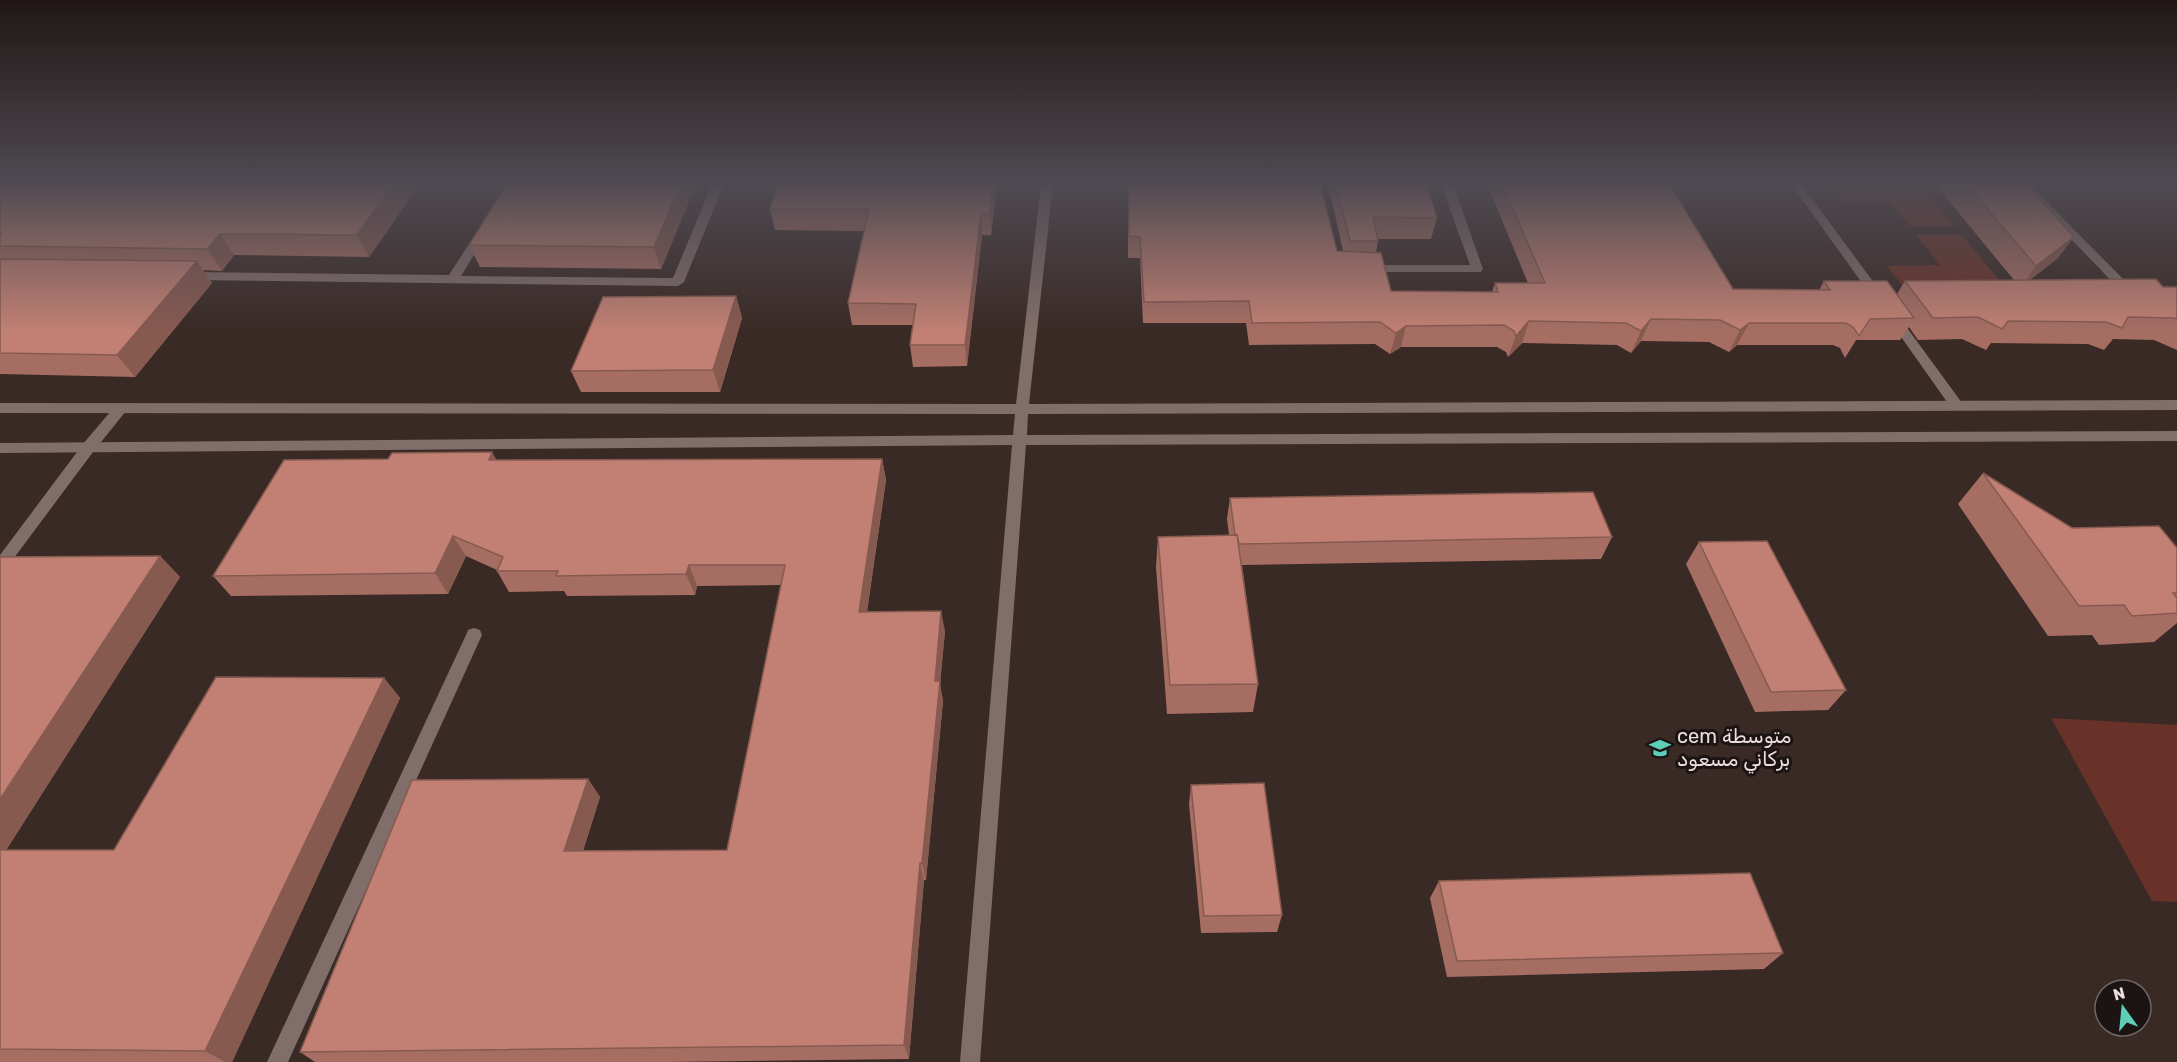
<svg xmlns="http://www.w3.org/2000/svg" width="2177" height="1062" font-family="Rubik,Vazirmatn,sans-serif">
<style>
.green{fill:#683228}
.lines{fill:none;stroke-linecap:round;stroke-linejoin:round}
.street{fill:#816e6a;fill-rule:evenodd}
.secondary{fill:#816e6a;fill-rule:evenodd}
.wall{fill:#a66e63}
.shaded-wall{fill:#875a50}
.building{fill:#c18073;stroke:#875a50;stroke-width:1.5}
.labels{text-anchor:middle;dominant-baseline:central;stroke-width:6;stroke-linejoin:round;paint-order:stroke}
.poi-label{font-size:20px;fill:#eadfdd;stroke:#1c1413;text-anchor:start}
</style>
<rect width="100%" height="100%" fill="#3a2a26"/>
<!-- green -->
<g class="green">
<polygon points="1828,184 1919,184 1955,226 1910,226 1891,203 1842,203"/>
<polygon points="1916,235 1962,235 2011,294 1909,294 1887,266 1940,265"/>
<polygon points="2051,718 2177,725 2177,902 2152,901"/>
</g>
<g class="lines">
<!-- street -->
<g class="street">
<polygon points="712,184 724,184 684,282 678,286 188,280 182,276 188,272 449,275 478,230 482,228 488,232 461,276 673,278"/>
<polygon points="1441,184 1453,184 1483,269 1481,272 1362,272 1362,266 1366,265 1470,265"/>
<polygon points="1791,184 1801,184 1883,295 1885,298 1883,301 1875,301"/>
<polygon points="2018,184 2029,184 2132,288 2134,291 2132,294 2124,294"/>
<polygon points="1893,313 1897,314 1962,403 1964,406 1962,409 1952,409 1887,317"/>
<polygon points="121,403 126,405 128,408 126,411 93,452 5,570 0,572 0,555 83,444 116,405"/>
<polygon points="474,628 480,630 482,635 288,1062 267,1062 466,635 468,630"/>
</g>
<!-- secondary -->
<polygon class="secondary" points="1041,184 1053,184 1029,404 2177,400 2177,410 1028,414 1027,435 2177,431 2177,441 1026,445 980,1062 960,1062 1012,445 0,453 0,443 1013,435 1015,414 0,413 0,403 1016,404"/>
</g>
<!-- wall -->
<g class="wall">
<polygon points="0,184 420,184 369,257 234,255 222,271 203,270 212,283 135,377 0,374"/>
<polygon points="507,184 696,184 661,269 480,267 469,245"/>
<polygon points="778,184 997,184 991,235 982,235 967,366 913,367 910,345 913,325 852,325 848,303 864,231 775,230 770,209"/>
<polygon points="1128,184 1320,184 1337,251 1343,251 1328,184 1426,184 1437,218 1431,239 1378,239 1378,241 1376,253 1391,291 1492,292 1495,283 1528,283 1487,184 1669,184 1733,289 1819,290 1824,281 1897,294 1905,281 2014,280 1935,184 2026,184 2058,258 2029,280 2177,287 2177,350 2154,340 2113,339 2104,350 2088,344 1991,343 1986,350 1962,339 1918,340 1909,327 1900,340 1856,340 1845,358 1840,348 1833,345 1737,345 1729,352 1709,342 1641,341 1631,353 1617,345 1522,343 1508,357 1506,352 1497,347 1401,347 1390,354 1375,344 1249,345 1246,323 1143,323 1140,258 1128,258"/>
<polygon points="736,296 742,318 720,392 581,392 571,371"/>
<polygon points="882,459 886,480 867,612 945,631 940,684 943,701 926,880 924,880 909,1059 668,1062 315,1062 300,1052 588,779 600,797 583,851 727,850 781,585 697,586 695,595 567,596 564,591 509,592 497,571 497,570 466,556 448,594 231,596 213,576 496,460"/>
<polygon points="1983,473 2072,528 2177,548 2177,623 2154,642 2099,645 2092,635 2048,636 1958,504"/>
<polygon points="1230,498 1612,537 1601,559 1242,565 1258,684 1253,712 1167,714 1156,567 1158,537 1229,535 1227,519"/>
<polygon points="1699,542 1846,690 1828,710 1755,712 1686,564"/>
<polygon points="160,556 180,577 6,850 114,850 384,678 400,698 232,1062 0,1062 0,557"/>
<polygon points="1191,785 1282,915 1277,932 1201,933 1189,804"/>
<polygon points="1439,881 1783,953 1764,969 1447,977 1430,898"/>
</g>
<!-- shaded-wall -->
<g class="shaded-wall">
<polygon points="394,184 420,184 369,257 357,235"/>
<polygon points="681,184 696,184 661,269 654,247"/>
<polygon points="993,184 997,184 991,235 990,214"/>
<polygon points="981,214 982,235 967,366 965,345"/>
<polygon points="220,234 234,255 222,271 207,249"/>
<polygon points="2074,237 2058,258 2020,288 2036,266"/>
<polygon points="197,261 212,283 135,377 117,355"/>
<polygon points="736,296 742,318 720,392 713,370"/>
<polygon points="1651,319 1641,341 1631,353 1641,331"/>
<polygon points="1529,321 1522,343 1508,357 1516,336"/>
<polygon points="1749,323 1737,345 1729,352 1740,330"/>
<polygon points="1406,326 1401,347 1390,354 1396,333"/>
<polygon points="492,452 504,473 489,460"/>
<polygon points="882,459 886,480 864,632 859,612"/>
<polygon points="453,536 466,556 448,594 435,573"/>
<polygon points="160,556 180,577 0,860 0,799"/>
<polygon points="689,565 697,586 695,595 686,574"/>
<polygon points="941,611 945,631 940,684 943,701 926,880 922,863 935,681"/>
<polygon points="384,678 400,698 232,1062 225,1062 205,1051"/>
<polygon points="588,779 600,797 577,869 564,851"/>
<polygon points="920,863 924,880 909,1059 904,1045"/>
</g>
<!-- building -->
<g class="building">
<polygon points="0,184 394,184 357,235 220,234 207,249 0,246 0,234 1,233 0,233"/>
<polygon points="507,184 681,184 654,247 469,245"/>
<polygon points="778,184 993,184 990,214 981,214 965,345 910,345 916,304 848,303 869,209 770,209"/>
<polygon points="1129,184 1320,184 1337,251 1381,253 1391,291 1498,292 1495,283 1545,283 1502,184 1669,184 1733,289 1830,290 1824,281 1887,281 1914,318 1870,319 1859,336 1853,327 1846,323 1749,323 1740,330 1720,320 1651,319 1641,331 1626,323 1529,321 1516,336 1514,331 1504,325 1406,326 1396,333 1380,322 1252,323 1249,301 1144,302 1140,237 1129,236"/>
<polygon points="1336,184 1426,184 1437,218 1373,217 1378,241 1350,241"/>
<polygon points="1966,184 2026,184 2074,237 2036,266"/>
<polygon points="0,259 197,261 117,355 0,353"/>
<polygon points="2156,279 2163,287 2177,287 2177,319 2173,318 2128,317 2122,328 2106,322 2008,321 2002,329 1978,317 1933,318 1905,281"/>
<polygon points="736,296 713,370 571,371 603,297"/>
<polygon points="492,452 489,460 882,459 859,612 941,611 935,681 940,681 922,863 920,863 904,1045 300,1052 412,780 588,779 564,851 727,850 785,565 689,565 686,574 556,576 558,571 497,571 503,557 453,536 435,573 213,576 284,460 388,459 392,453"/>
<polygon points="1983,473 2072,528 2159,526 2177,548 2177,593 2173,593 2177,598 2177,613 2132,616 2124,605 2079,606"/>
<polygon points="1593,492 1612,537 1239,544 1237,535 1235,535 1230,498"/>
<polygon points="1237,535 1258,684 1170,685 1158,537"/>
<polygon points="1767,541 1846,690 1771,692 1699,542"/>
<polygon points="160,556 0,799 0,557"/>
<polygon points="216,677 384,678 205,1051 0,1049 0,850 114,850"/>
<polygon points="1264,783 1282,915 1204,916 1191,785"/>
<polygon points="1750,873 1783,953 1457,961 1439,881"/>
</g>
<!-- sky -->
<linearGradient id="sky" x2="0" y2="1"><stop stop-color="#201715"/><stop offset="0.55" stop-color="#4f4a52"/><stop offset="1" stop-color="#4f4a52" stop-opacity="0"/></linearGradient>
<rect width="2177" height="332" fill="url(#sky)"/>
<!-- icons -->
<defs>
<symbol id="school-bare" viewBox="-9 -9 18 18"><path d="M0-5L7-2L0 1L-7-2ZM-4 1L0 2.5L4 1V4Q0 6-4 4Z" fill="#5dceb8" stroke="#1c1413" stroke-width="2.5" paint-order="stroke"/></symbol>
</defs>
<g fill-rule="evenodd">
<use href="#school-bare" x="1645" y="733" width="30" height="30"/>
</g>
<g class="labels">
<!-- poi labels -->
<g class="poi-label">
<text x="1677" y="736">cem متوسطة<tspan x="1677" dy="23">بركاني مسعود</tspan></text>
</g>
</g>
<!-- north arrow -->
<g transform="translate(2123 1008) rotate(345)"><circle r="28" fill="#1c1413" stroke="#6e6564" stroke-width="1.5"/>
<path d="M0-4.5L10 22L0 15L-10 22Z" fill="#5dceb8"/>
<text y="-9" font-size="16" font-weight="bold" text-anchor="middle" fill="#eadfdd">N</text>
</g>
</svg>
